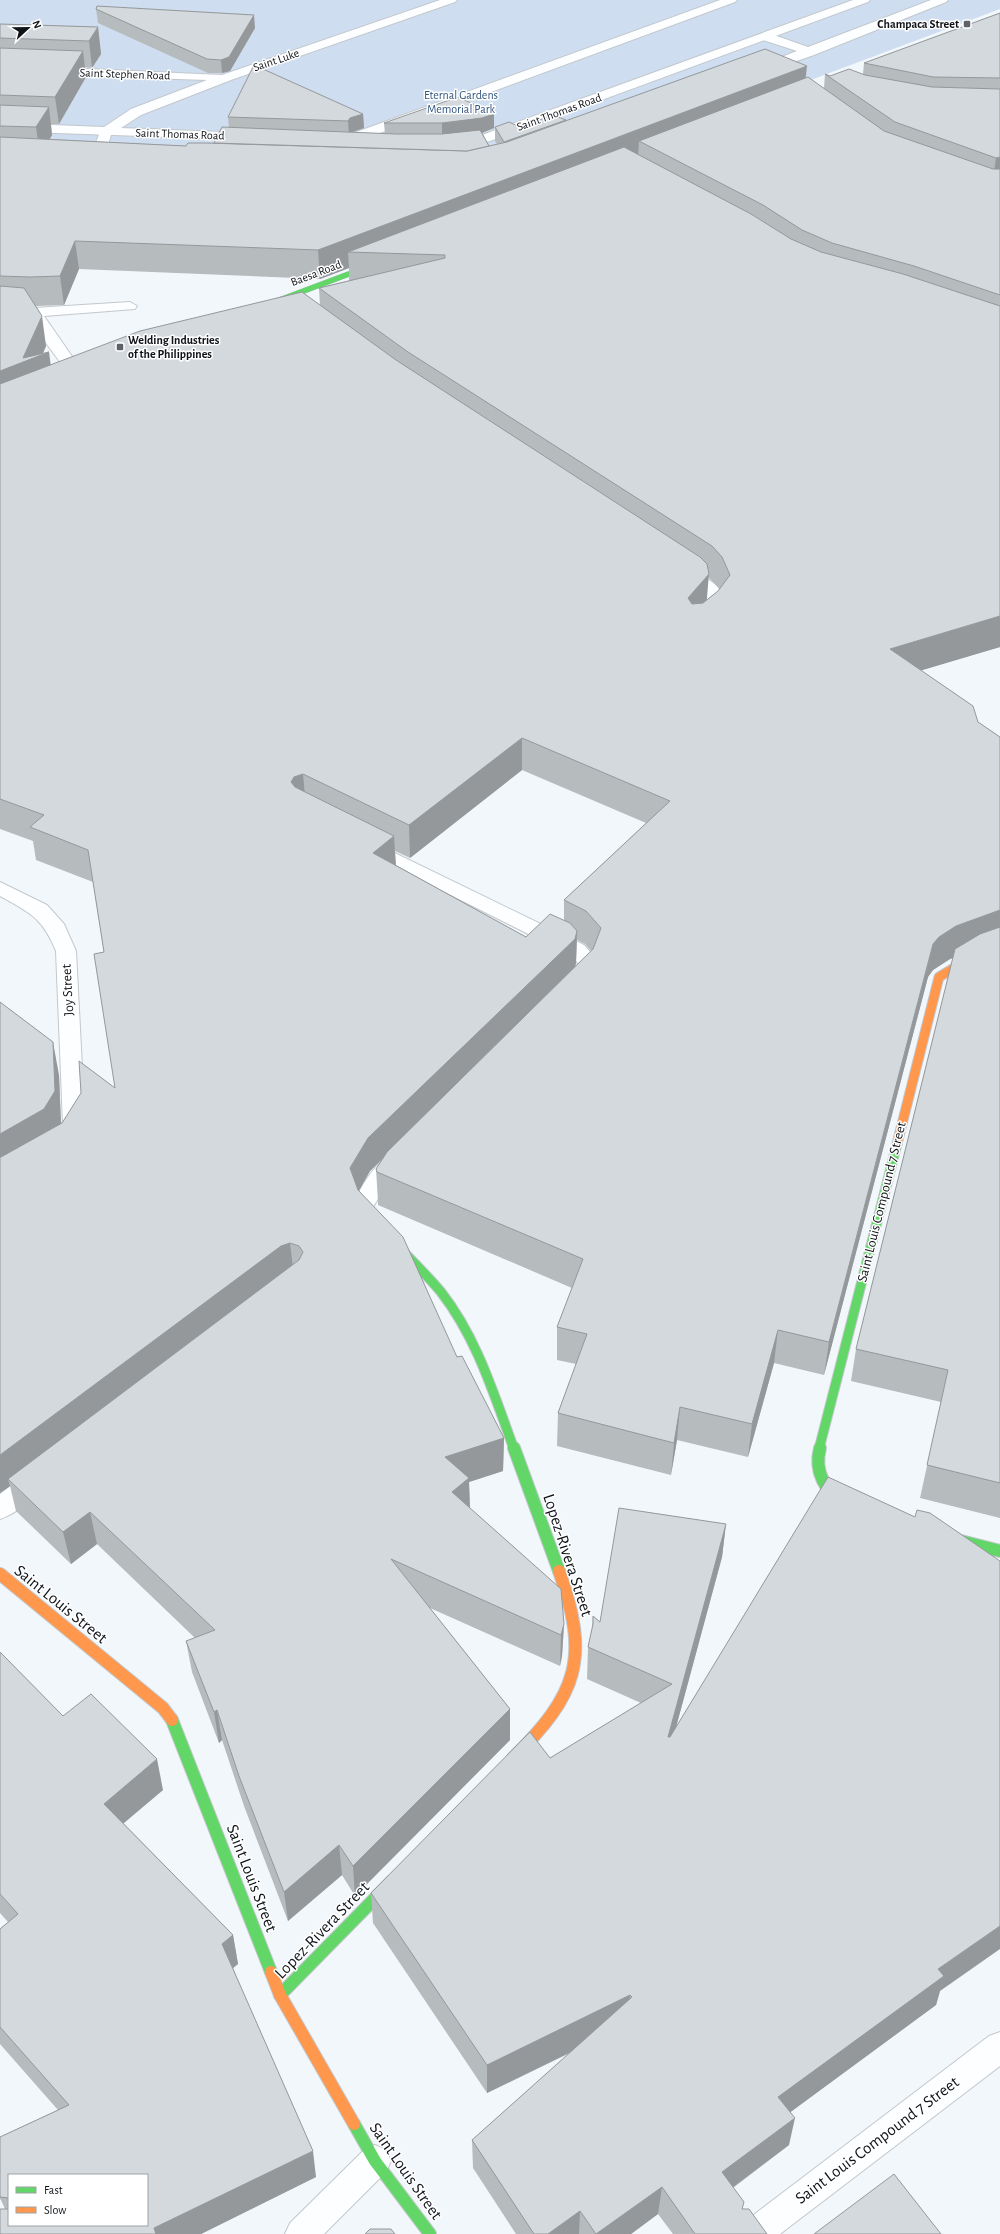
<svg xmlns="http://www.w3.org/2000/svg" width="1000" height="2234" font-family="'Alegreya Sans',sans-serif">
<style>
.green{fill:#ceddef}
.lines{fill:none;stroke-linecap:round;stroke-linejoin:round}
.lane-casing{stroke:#c3c8cc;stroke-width:2}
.street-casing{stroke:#c3c8cc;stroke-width:2}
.fast-far2-casing{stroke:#c3c8cc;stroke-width:6}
.fast-far1-casing{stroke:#c3c8cc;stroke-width:11}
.fast-casing{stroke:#c3c8cc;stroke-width:14}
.slow-far1-casing{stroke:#c3c8cc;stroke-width:11}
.slow-casing{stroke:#c3c8cc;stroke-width:14}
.lane{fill:#fdfeff;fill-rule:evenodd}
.street{fill:#fdfeff;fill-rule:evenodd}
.fast-far2{stroke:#63d668;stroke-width:5.5}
.fast-far1{stroke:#63d668;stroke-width:9}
.fast{stroke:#63d668;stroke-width:12}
.slow-far1{stroke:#ff974d;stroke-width:9}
.slow{stroke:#ff974d;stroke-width:12}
.wall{fill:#b6bbbe;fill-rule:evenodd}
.shaded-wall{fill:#94989b}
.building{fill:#d4d9dd;stroke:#94989b}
.poi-dot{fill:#5f6368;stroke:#fff;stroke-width:1.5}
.labels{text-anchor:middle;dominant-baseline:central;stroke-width:3;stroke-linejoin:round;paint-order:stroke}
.far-poi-label{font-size:12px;font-weight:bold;fill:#101419;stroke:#fff;text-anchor:end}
.far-street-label{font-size:12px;fill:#101419;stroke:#fff}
.far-park-label{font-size:12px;fill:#31557e;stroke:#fff}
.street-label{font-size:14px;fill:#101419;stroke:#fff}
.near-street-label{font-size:17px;fill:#101419;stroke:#fff}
</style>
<rect width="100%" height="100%" fill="#f2f7fc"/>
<!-- green -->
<polygon class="green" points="0,0 1000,0 1000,9 477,205 0,183"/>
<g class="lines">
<defs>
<g id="lane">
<polygon points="440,0 457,0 455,2 231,80 141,115 121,128 249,133 255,137 254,140 0,131 0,123 104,127 131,109 207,80 0,73 0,65 222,75"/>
<polygon points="720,0 737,0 735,2 350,144 345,145 338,141 340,138"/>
<polygon points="853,0 870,0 868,2 490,141 457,147 450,143 452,140 482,135"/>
<polygon points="130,302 137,306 135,309 44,316 87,378 84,381 74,381 46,343 29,316 0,313 0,305 34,308"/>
<path d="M 703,578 C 717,581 723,594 726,607 C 719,617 712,626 700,623 L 697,619 L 708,606 L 706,595 L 694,583 L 697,579 Z"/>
<path d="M 368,840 L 584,945 L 599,962 C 594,977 589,992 571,987 L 568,982 L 575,973 L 578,963 L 570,955 L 361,850 L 358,846 L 361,842 Z"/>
<path d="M 397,1153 L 405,1155 L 408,1161 L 387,1184 L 373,1207 L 365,1209 L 357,1207 L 354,1201 C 364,1183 376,1159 397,1153 Z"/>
</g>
<g id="street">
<polygon points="931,0 948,0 946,2 814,55 762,73 756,69 758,66 797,51 763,40 761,37 763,34 771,34 808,47"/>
<polygon points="106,128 112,132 102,163 100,166 90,166 88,163 100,132"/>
<path d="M 0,882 L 47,905 L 64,924 L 76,951 L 85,1125 L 77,1139 L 69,1141 L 61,1139 L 58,1133 L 63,1125 L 56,951 C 42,917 30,913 0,896 Z"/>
<path d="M 37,1470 L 46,1473 L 50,1480 C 43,1494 15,1514 0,1519 L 0,1494 L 28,1473 Z"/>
<polygon points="1000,2032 1000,2066 780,2234 738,2234 743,2223 989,2036"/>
<polygon points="375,2145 386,2150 391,2161 386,2172 324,2234 285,2234 290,2223 364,2150"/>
</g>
<polyline id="fast-far2" points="269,304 378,263"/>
<g id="fast-far1">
<path d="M 395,1243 C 410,1259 427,1275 441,1292 C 477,1338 494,1395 514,1449"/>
<polyline points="819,1449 897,1144"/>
</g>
<g id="fast">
<polyline points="514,1448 559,1571"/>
<path d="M 820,1448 C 813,1474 827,1489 843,1507"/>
<polyline points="949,1538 1000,1551"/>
<polyline points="172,1720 271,1972"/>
<polyline points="280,1995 392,1881"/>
<polyline points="354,2124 375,2161 430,2234"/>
</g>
<polyline id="slow-far1" points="897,1144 939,977 966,961 1000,949"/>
<g id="slow">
<polyline points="0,1574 163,1708 172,1720"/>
<path d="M 513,1758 C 578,1694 590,1658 559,1571"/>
<polyline points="271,1972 280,1995 354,2124"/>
</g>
</defs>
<!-- lane casing -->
<use href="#lane" class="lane-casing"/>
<!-- street casing -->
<use href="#street" class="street-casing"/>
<!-- fast-far2 casing -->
<use href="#fast-far2" class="fast-far2-casing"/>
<!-- fast-far1 casing -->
<use href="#fast-far1" class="fast-far1-casing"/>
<!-- fast casing -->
<use href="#fast" class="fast-casing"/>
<!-- slow-far1 casing -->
<use href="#slow-far1" class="slow-far1-casing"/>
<!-- slow casing -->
<use href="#slow" class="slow-casing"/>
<!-- lane -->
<use href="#lane" class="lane"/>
<!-- street -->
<use href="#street" class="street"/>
<!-- fast-far2 -->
<use href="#fast-far2" class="fast-far2"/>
<!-- fast-far1 -->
<use href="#fast-far1" class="fast-far1"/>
<!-- fast -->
<use href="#fast" class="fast"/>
<!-- slow-far1 -->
<use href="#slow-far1" class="slow-far1"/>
<!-- slow -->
<use href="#slow" class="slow"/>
</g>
<!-- wall -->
<g class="wall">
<polygon points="96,9 255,28 230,71 222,73 208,73 98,23"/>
<path d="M 1000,13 L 1000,647 L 921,670 L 978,722 L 1000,737 L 1000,1518 L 920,1498 L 941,1402 L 851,1381 L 856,1349 L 953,958 L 950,959 L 933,970 L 928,977 L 824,1375 L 774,1363 L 748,1457 L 677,1440 L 671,1475 L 557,1446 L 558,1413 L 576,1364 L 557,1360 L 557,1327 L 572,1288 L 378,1205 L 378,1202 L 376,1169 L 382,1159 L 370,1171 L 359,1191 L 504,1438 L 503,1471 L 469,1482 L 470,1508 L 564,1624 L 562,1656 L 560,1666 L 430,1608 L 510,1709 L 510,1740 L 355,1896 L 342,1875 L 288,1921 L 244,1806 L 222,1740 L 219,1743 L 192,1672 L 186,1641 L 195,1638 L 97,1544 L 71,1564 L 16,1511 L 10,1486 L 0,1493 L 0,1002 L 59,1075 L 61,1123 L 115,1088 L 104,952 L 93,882 L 36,860 L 33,841 L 0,829 L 0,24 L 98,27 L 101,54 L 92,68 L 85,67 L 86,77 L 59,124 L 51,124 L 52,135 L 50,139 L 186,146 L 214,143 L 229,128 L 228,117 L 363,114 L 364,128 L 351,132 L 385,134 L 384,123 L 494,114 L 494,128 L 482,132 L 489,146 L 497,144 L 495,141 L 495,127 L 520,127 L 566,120 L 806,78 L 824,88 L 825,74 L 830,76 L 863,74 L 864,63 ZM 349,268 L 349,280 L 351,280 L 319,288 L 320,306 L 50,365 L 43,354 L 46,346 L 36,306 L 64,305 L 79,269 L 320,279 ZM 708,577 L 720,589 L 718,591 L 707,600 ZM 522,770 L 646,823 L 564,900 L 564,920 L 526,937 L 396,865 L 395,851 L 410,858 ZM 577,940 L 585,944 L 591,951 L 575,967 L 576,963 Z"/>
<polygon points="726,1524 722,1557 676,1727 940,1991 936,2005 790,2112 789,2145 733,2188 743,2209 767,2234 673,2234 658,2214 631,2234 516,2234 473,2168 472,2140 570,2053 487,2093 373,1923 371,1893 550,1758 641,1703 587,1679 588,1647 592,1629 593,1616 600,1622"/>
<path d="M 0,1652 L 63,1716 L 163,1790 L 123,1823 L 233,1935 L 238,1964 L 233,1968 L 316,2177 L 201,2234 L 0,2234 L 5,2209 L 1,2200 L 0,2199 L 0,2137 L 58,2110 L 0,2044 L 0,1929 L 8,1922 L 0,1913 ZM 9,2175 L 147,2175 L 9,2225 Z"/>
</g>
<!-- shaded-wall -->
<g class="shaded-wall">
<polygon points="254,15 255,28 230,71 222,73 221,60"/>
<polygon points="98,27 101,54 92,68 89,41"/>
<polygon points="83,51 86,77 59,124 55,97"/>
<polygon points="807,66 804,93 639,141 638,157 348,252 349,268 320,279 318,250"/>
<polygon points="49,107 52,135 40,155 36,127"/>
<polygon points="363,114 364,128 350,133 349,135 348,121 350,118"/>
<polygon points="494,114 494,128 482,133 442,138 442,123"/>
<polygon points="1000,157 1000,183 992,186 996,158"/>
<polygon points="75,241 79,269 64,305 60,276"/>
<polygon points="42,316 46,346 42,355 49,352 53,382 0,402 0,371 23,358"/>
<polygon points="709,574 706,606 686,630 688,598"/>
<polygon points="1000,616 1000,647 886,681 890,649"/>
<polygon points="522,738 522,770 410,858 409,825"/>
<polygon points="303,774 306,807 291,782 294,777"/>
<polygon points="394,836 396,869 373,853"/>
<polygon points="1000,910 1000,941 950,959 933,970 928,977 824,1375 829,1342 933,944 939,937 956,926"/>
<polygon points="577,931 576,963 574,972 370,1171 353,1201 350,1168 368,1138"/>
<polygon points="53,1042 59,1075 61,1125 0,1171 0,1134"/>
<polygon points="290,1243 294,1276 8,1479 10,1486 0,1493 0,1455 281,1246"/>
<polygon points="778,1330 774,1363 748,1457 752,1424"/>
<polygon points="680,1407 677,1440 671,1475 674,1443"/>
<polygon points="504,1438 503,1471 469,1482 470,1510 452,1492 445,1457"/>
<polygon points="90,1512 97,1544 71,1564 63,1532"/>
<polygon points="726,1524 722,1557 665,1768 668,1737"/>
<polygon points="564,1624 562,1656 560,1666 561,1635"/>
<polygon points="510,1709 510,1740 355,1896 353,1866"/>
<polygon points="217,1710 222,1740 219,1743 214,1712"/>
<polygon points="157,1759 163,1790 111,1834 104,1804"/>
<polygon points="339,1845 342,1875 288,1921 284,1892"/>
<polygon points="1000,1926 1000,1949 940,1991 936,2005 773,2125 778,2097 938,1969"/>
<polygon points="233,1935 238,1964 227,1973 222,1944"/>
<polygon points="630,1995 628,2024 487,2093 487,2065"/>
<polygon points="795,2118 789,2145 717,2199 722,2172"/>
<polygon points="313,2151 316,2177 201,2234 156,2234 154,2228"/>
<polygon points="662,2187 658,2214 631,2234 596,2234"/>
<polygon points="580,2211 579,2234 548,2234"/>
</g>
<!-- building -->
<g class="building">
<polygon points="97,6 254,15 229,57 221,60 207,59 96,9"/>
<polygon points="1000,13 1000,78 933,77 864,63"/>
<polygon points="0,24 98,27 89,41 0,38"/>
<polygon points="0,48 83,51 55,97 0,95"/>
<polygon points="765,49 807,66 318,250 75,241 60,276 30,277 0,276 0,137 186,146 188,143 206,143 467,151 507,142"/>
<polygon points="254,65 363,114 350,118 348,121 228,117"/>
<polygon points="849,69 865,75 932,87 1000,89 1000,157 996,158 895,122 825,74 830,76"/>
<polygon points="808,77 884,131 993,169 1000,169 1000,295 914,266 832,243 802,230 763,205 639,141"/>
<polygon points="458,97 494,114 482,118 442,123 384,123"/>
<polygon points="0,105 49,107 36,127 0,126"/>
<polygon points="553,115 566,120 504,142 495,127 509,122 520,127"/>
<polygon points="222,127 396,134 442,134 480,130 489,146 467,151 214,143"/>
<polygon points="624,147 751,214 791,239 821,252 903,274 1000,306 1000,616 890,649 973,706 978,722 1000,737 1000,910 956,926 939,937 933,944 829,1342 778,1330 752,1424 680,1407 674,1443 558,1413 587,1334 557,1327 583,1259 377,1172 376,1169 387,1152 593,949 601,928 586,911 564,900 670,801 522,738 409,825 303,774 294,777 291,782 295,787 394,836 373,853 526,937 550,914 570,923 577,931 575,939 368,1138 350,1168 358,1190 403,1237 457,1357 462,1356 504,1438 445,1457 469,1478 452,1492 561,1589 564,1624 561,1635 391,1559 510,1709 353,1866 339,1845 284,1892 239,1776 217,1710 214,1712 186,1641 215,1630 90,1512 63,1532 8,1479 299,1260 303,1252 299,1246 290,1243 281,1246 0,1455 0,1157 1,1157 62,1123 81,1093 79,1061 115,1088 94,954 104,952 88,850 30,827 44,815 0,799 0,384 140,331 302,292 396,360 700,557 707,564 709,574 688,598 692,604 703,603 718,591 730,575 722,557 712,546 408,352 319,288 445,258 445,255 348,252"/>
<polygon points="0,286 24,288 42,316 23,358 49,352 0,371"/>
<polygon points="1000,927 1000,1483 927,1465 948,1370 856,1349 955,949 980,934"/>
<polygon points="0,1002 53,1042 55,1091 44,1109 0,1134"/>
<polygon points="828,1477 915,1517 917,1510 930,1513 1000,1561 1000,1926 938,1969 944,1976 778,2097 795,2118 722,2172 744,2202 742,2209 749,2209 767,2234 695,2234 662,2187 596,2234 580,2211 548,2234 534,2234 472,2140 632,1997 630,1995 487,2065 371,1893 530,1732 550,1758 672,1684 588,1647 593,1624 593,1616 600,1622 619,1508 726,1524 668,1737 670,1737"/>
<polygon points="0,1652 63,1716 91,1694 157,1759 104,1804 233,1935 222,1944 313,2151 154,2228 156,2234 0,2234 0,2209 9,2209 9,2225 147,2225 147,2175 9,2175 9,2198 0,2197 0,2137 69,2105 0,2027 0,1929 18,1914 0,1894"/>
<polygon points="894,2174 941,2234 814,2234"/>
<polygon points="370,2229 391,2229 395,2234 365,2234"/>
</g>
<!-- markers -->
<g class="poi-dot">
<rect x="963" y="20" width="8" height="8" rx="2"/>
<rect x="116" y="343" width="8" height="8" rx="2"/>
</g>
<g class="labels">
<!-- far-poi labels -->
<g class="far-poi-label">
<text x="959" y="24">Champaca Street</text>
<text x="128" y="340" text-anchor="start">Welding Industries<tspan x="128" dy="14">of the Philippines</tspan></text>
</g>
<!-- far-street labels -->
<g class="far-street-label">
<text transform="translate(276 60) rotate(-19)">Saint Luke</text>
<text transform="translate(125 74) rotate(2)">Saint Stephen Road</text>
<text transform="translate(559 112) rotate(-20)">Saint Thomas Road</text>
<text transform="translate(180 134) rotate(2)">Saint Thomas Road</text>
<text transform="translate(316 273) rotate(-21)">Baesa Road</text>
</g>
<!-- far-park labels -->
<g class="far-park-label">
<text x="461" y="95">Eternal Gardens<tspan x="461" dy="14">Memorial Park</tspan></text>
</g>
<!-- street labels -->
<g class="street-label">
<text transform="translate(68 990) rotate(-93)">Joy Street</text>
<text transform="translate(882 1202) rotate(-76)">Saint Louis Compound 7 Street</text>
</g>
<!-- near-street labels -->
<g class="near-street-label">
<text transform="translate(568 1555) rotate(72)">Lopez-Rivera Street</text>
<text transform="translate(61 1604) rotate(39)">Saint Louis Street</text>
<text transform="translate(252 1878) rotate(69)">Saint Louis Street</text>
<text transform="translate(322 1930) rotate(-46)">Lopez-Rivera Street</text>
<text transform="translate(877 2140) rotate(-37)">Saint Louis Compound 7 Street</text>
<text transform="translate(406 2171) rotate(55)">Saint Louis Street</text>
</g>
</g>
<!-- legend -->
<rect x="8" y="2174" width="140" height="52" fill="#ffffff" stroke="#9fa1a3"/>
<rect x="16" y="2187" width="20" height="6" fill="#63d668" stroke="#9fa1a3"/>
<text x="44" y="2194" font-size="12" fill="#101419">Fast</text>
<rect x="16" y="2207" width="20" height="6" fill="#ff974d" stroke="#9fa1a3"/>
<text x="44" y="2214" font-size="12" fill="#101419">Slow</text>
<!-- north arrow -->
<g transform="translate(28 28) rotate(68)" stroke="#ffffff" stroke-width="3" paint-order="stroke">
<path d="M0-3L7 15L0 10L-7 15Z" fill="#101419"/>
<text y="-6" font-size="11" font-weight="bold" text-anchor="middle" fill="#101419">N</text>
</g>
</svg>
